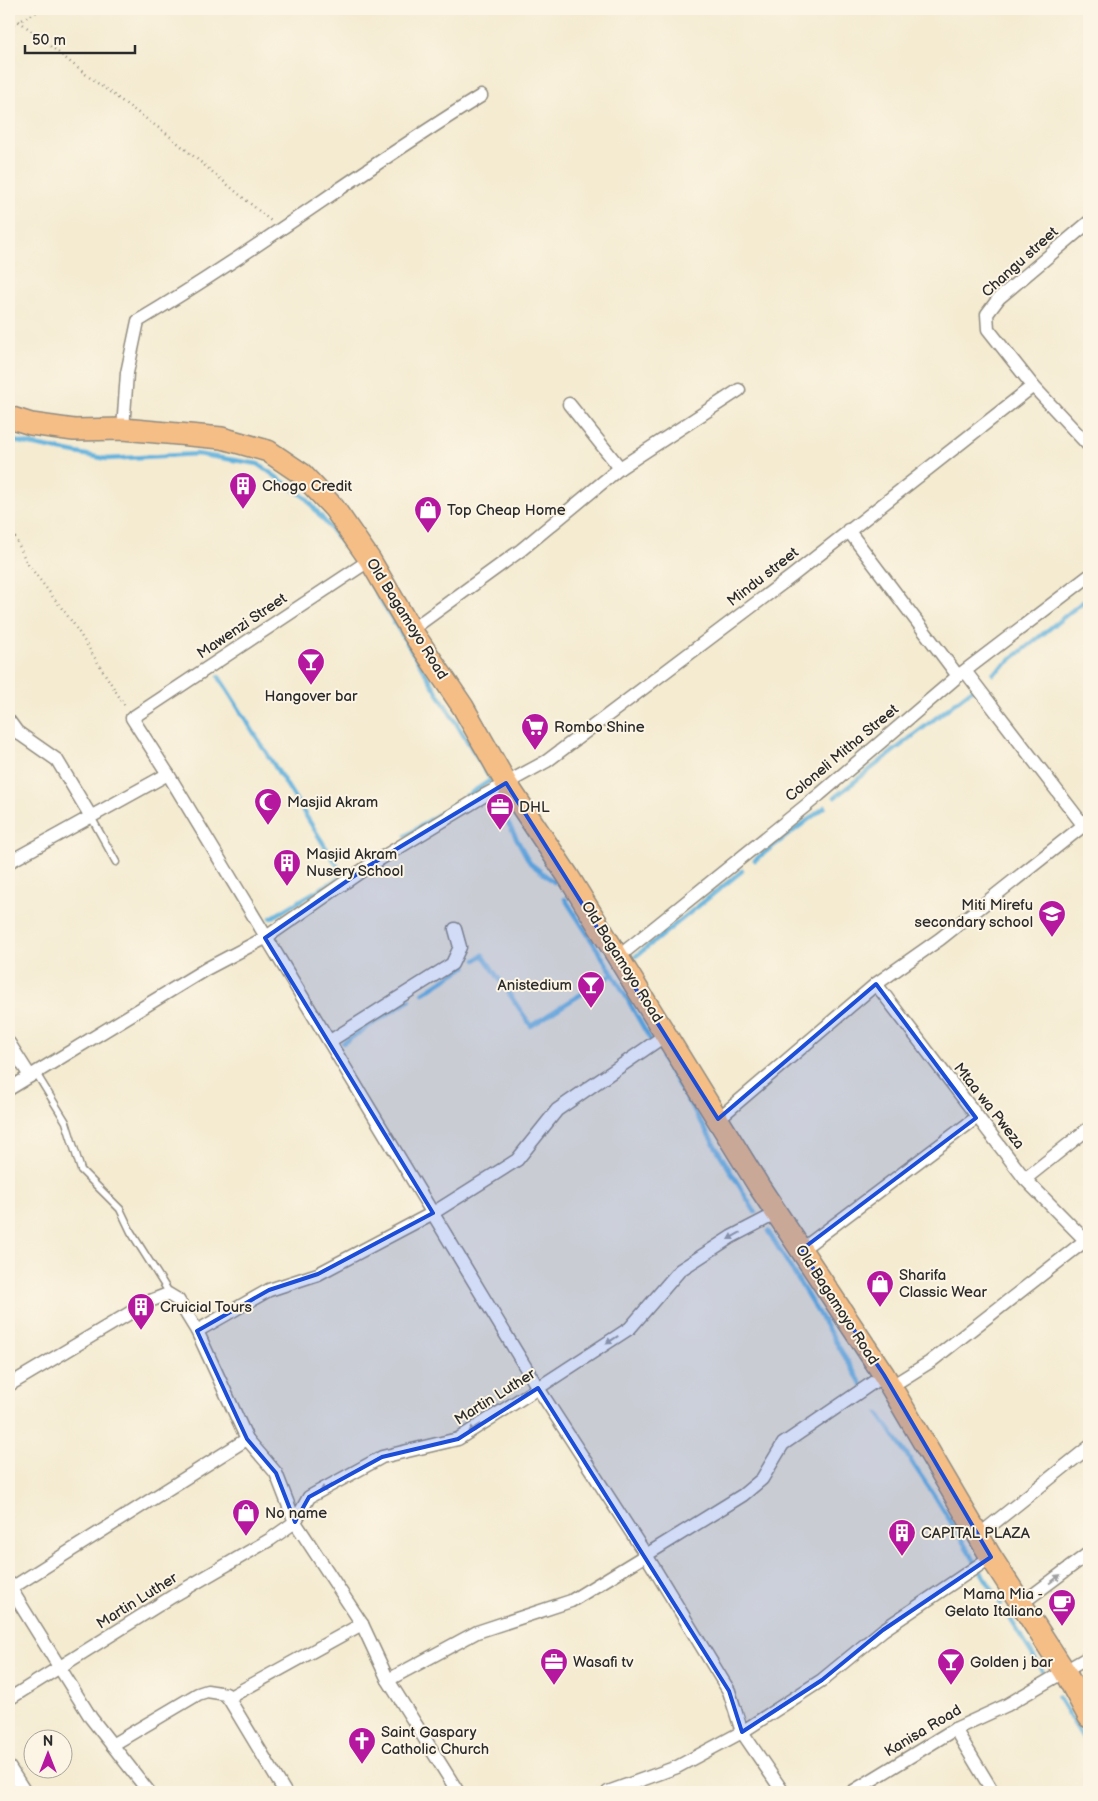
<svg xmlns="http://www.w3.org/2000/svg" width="1098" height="1801" font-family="'Balsamiq Sans',sans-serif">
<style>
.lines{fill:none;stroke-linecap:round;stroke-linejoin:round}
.stream{stroke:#62b2dd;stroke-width:4.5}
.service-casing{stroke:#908b7e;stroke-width:9}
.minor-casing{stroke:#908b7e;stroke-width:15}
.primary-casing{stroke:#908b7e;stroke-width:24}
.path{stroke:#908b7e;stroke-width:2.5;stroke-dasharray:1 4;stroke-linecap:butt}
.service{stroke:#fff;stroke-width:6}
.minor{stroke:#fff;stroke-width:12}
.primary{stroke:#f6be87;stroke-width:21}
.oneway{fill:#a0a0a0}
.marked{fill:#1d4ed8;fill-opacity:0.2;stroke:#1d4ed8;stroke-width:4;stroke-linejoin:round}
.labels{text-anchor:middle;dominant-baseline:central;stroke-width:4;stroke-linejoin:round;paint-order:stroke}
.street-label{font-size:15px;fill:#2b2b2b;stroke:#fcf5e5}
.poi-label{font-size:15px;fill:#2b2b2b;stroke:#fcf5e5;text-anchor:start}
</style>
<rect width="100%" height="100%" fill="#fcf5e5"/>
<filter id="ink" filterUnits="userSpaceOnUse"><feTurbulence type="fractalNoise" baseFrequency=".02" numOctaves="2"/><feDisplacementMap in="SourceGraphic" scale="10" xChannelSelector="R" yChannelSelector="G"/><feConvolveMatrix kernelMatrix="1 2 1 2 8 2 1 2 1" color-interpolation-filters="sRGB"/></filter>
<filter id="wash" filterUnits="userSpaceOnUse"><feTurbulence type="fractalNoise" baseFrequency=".0096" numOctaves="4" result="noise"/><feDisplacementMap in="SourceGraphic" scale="20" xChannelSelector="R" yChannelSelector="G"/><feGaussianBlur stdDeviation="1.12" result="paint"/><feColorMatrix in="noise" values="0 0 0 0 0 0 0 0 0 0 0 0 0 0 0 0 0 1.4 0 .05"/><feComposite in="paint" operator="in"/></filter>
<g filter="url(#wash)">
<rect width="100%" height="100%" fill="#f4ebd1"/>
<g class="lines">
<!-- stream -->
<g class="stream">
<polyline points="9,440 107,459 197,454 258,464 306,498 354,558"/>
<polyline points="369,581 491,780 406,836"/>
<polyline points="993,674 1089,597"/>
<polyline points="219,677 343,875"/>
<polyline points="835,797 974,688"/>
<polyline points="503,799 508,823 530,863 554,882"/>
<polyline points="755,860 825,807"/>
<polyline points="565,899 613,974 651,1041"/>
<polyline points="271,918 357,867"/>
<polyline points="636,956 742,871"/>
<polyline points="476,960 483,955 531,1026 613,974"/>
<polyline points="423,993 466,966"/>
<polyline points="343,1043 410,1000"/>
<polyline points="662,1058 755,1212"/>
<polyline points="768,1231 864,1388"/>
<polyline points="879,1414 936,1498 1001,1604"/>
<polyline points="1011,1620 1042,1670"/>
<polyline points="1058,1697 1089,1748"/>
</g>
</g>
</g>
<g filter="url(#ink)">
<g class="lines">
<defs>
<g id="service">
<polyline points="90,815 116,862"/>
<polyline points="36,1073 66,1122 81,1170 120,1209 131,1232 170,1294"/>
</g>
<g id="minor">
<polyline points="1089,222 999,298 987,314 988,329 1033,386 1089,446"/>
<polyline points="569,404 620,468"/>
<path d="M 123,429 L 127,373 L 138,321 C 256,251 364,168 481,96"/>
<polyline points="848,530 958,676"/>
<polyline points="370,560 132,718 168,774 538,1388 646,1555 729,1691 742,1732 783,1792"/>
<polyline points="411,630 521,550 620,468 739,390"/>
<polyline points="965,671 1084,826"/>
<polyline points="9,721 17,732 57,760 90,815"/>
<polyline points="9,862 168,774"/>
<polyline points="618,957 819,795 958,676 1089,576"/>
<polyline points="876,984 1025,1179 1089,1244"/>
<polyline points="330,1041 452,964 460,947 455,929"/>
<polyline points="9,1043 30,1076"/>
<polyline points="9,1089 206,969 265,938 370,865 485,795 547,761 792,576 1033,386"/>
<polyline points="718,1119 876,984 940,939 1089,821"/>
<polyline points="1025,1179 1089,1128"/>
<polyline points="801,1250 976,1118"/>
<polyline points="197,1331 269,1290 318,1274 433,1213 517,1160 557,1110 667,1034"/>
<polyline points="9,1385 150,1301 168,1294 178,1300 197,1331 247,1439 276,1473 295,1522 362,1624 388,1680 458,1792"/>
<polyline points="890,1387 930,1362 1086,1240"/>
<polyline points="979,1535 1089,1447"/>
<polyline points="9,1586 91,1718 149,1792"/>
<polyline points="10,1589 247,1439"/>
<polyline points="1021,1604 1089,1553"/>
<polyline points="388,1680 477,1632 571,1601 646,1555 743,1495 762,1479 783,1444 884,1375"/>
<polyline points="228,1698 362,1624"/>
<polyline points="9,1699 173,1596 271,1539 295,1522 309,1497 382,1457 458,1439 538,1388 630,1328 680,1270 731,1237 777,1213"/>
<polyline points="955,1729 993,1792"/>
<polyline points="112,1745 198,1694 207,1691 226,1694 285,1792"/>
<polyline points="9,1767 25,1792"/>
<polyline points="608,1792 677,1767 742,1732 822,1680 883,1630 991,1557"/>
<polyline points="852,1792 955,1729 1007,1705 1089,1657"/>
</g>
<polyline id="primary" points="9,417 31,424 74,430 123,429 222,438 268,451 302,474 334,508 370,560 411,630 463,707 506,783 568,876 760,1188 884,1375 991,1557 1065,1672 1089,1717"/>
</defs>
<!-- service casing -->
<use href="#service" class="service-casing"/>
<!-- minor casing -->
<use href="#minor" class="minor-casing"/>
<!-- primary casing -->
<use href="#primary" class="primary-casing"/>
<!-- path -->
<g class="path">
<polyline points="19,21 89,77 167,134 271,221"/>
<polyline points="9,27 42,9"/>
<polyline points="9,483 11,529 27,563 73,623 125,706"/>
</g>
<!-- service -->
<use href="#service" class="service"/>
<!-- minor -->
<use href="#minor" class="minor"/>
<!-- primary -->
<use href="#primary" class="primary"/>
</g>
<!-- one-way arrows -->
<defs><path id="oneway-solid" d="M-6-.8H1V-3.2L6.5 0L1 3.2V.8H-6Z" transform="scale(1.25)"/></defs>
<g class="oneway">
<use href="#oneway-solid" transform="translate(734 1236) rotate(151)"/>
<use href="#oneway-solid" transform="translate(612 1340) rotate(147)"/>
<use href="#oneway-solid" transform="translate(475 1428) rotate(148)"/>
<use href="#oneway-solid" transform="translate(326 1488) rotate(151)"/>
<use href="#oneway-solid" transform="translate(1055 1579) rotate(-37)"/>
</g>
</g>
<!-- marked area -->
<path class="marked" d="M 506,783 L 718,1119 L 876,984 L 976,1118 L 801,1250 L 884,1375 L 991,1557 L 883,1630 L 822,1680 L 742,1732 L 729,1691 L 538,1388 L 458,1439 L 382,1457 L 309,1497 L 295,1522 L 276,1473 L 247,1439 L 197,1331 L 269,1290 L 318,1274 L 433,1213 L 265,938 L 370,865 Z"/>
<!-- icons -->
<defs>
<symbol id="building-pin" viewBox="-11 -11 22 30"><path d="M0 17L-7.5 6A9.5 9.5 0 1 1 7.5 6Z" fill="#b5179e" stroke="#fcf5e5"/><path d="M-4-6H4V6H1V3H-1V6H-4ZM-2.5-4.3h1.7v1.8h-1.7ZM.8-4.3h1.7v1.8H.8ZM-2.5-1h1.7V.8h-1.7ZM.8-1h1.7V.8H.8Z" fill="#fff"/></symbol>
<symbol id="shop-pin" viewBox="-11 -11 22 30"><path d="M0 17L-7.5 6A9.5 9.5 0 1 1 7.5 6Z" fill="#b5179e" stroke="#fcf5e5"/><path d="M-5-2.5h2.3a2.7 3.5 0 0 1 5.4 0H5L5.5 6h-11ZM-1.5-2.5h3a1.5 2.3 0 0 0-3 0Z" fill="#fff"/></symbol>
<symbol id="bar-pin" viewBox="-11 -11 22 30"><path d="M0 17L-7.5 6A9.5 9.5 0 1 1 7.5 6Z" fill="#b5179e" stroke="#fcf5e5"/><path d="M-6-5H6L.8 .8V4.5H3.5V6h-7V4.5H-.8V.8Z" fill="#fff"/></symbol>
<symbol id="supermarket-pin" viewBox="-11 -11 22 30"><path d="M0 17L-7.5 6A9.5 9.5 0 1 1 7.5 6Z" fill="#b5179e" stroke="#fcf5e5"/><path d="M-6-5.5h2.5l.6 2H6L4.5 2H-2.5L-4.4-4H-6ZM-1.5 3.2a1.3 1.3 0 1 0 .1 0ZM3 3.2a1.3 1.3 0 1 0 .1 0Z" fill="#fff"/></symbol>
<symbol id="mosque-pin" viewBox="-11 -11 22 30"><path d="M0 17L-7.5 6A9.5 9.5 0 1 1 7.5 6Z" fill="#b5179e" stroke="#fcf5e5"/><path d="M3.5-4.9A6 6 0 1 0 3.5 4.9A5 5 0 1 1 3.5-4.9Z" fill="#fff"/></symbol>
<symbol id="office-pin" viewBox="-11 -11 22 30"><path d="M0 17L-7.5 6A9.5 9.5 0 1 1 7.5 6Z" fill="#b5179e" stroke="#fcf5e5"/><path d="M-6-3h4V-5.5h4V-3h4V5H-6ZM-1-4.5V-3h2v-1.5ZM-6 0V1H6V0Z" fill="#fff"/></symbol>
<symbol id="school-pin" viewBox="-11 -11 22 30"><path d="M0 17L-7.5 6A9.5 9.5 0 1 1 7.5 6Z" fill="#b5179e" stroke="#fcf5e5"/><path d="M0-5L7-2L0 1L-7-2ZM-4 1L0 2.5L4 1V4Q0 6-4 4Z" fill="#fff"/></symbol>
<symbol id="cafe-pin" viewBox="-11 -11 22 30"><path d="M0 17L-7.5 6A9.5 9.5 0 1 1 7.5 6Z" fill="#b5179e" stroke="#fcf5e5"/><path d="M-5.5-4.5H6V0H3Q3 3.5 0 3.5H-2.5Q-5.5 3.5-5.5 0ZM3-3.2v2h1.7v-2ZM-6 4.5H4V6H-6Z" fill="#fff"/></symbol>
<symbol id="church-pin" viewBox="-11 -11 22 30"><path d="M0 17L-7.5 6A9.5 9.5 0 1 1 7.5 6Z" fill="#b5179e" stroke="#fcf5e5"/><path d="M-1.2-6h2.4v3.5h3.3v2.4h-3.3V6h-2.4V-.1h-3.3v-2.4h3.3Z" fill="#fff"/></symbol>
</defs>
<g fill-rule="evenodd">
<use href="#building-pin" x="227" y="470" width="32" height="43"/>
<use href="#shop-pin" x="412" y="494" width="32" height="43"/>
<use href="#bar-pin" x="295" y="646" width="32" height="43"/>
<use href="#supermarket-pin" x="519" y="711" width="32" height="43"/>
<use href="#mosque-pin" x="252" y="786" width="32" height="43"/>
<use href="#office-pin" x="484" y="791" width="32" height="43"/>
<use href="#building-pin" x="271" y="847" width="32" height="43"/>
<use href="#school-pin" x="1036" y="898" width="32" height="43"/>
<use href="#bar-pin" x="575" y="969" width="32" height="43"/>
<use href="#shop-pin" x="864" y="1268" width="32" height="43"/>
<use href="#building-pin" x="125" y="1291" width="32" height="43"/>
<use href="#shop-pin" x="230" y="1497" width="32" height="43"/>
<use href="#building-pin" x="886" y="1517" width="32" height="43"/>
<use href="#cafe-pin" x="1046" y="1587" width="32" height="43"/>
<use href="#office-pin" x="538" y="1646" width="32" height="43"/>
<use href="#bar-pin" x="935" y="1646" width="32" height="43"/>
<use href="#church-pin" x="346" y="1725" width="32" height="43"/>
</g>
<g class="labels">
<!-- street labels -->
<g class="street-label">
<text transform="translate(1020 262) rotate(-42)">Changu street</text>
<text transform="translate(763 577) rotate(-38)">Mindu street</text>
<text transform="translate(407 619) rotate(58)">Old Bagamoyo Road</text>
<text transform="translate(242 626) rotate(-34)">Mawenzi Street</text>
<text transform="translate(842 753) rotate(-40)">Coloneli Mitha Street</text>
<text transform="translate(622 962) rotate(58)">Old Bagamoyo Road</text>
<text transform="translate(989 1106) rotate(52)">Mtaa wa Pweza</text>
<text transform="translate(837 1305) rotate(57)">Old Bagamoyo Road</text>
<text transform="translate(495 1397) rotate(-32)">Martin Luther</text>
<text transform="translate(137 1601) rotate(-32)">Martin Luther</text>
<text transform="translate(923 1731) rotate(-31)">Kanisa Road</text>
</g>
<!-- poi labels -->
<g class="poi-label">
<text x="262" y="486">Chogo Credit</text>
<text x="447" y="510">Top Cheap Home</text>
<text x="311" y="696" text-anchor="middle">Hangover bar</text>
<text x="554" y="727">Rombo Shine</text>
<text x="287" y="802">Masjid Akram</text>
<text x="519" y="807">DHL</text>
<text x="306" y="854">Masjid Akram<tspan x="306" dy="17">Nusery School</tspan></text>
<text x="1033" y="905" text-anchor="end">Miti Mirefu<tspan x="1033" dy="17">secondary school</tspan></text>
<text x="572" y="985" text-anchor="end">Anistedium</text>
<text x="899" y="1275">Sharifa<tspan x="899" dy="17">Classic Wear</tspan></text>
<text x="160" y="1307">Cruicial Tours</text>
<text x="265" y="1513">No name</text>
<text x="921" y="1533">CAPITAL PLAZA</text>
<text x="1043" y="1594" text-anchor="end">Mama Mia -<tspan x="1043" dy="17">Gelato Italiano</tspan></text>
<text x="573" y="1662">Wasafi tv</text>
<text x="970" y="1662">Golden j bar</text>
<text x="381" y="1732">Saint Gaspary<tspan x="381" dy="17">Catholic Church</tspan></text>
</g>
</g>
<!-- margin -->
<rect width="1098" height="1801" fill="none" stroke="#fcf5e5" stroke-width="30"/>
<!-- north arrow -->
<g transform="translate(48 1754)"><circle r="24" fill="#fcf5e5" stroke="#a8a49b"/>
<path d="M0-4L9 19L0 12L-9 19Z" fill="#b5179e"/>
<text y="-8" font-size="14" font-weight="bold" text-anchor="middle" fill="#2b2b2b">N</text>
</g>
<!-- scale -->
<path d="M25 45v8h110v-8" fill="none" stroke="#2b2b2b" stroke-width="2.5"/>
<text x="32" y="45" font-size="15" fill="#2b2b2b" stroke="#fcf5e5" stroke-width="4" paint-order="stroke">50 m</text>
</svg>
